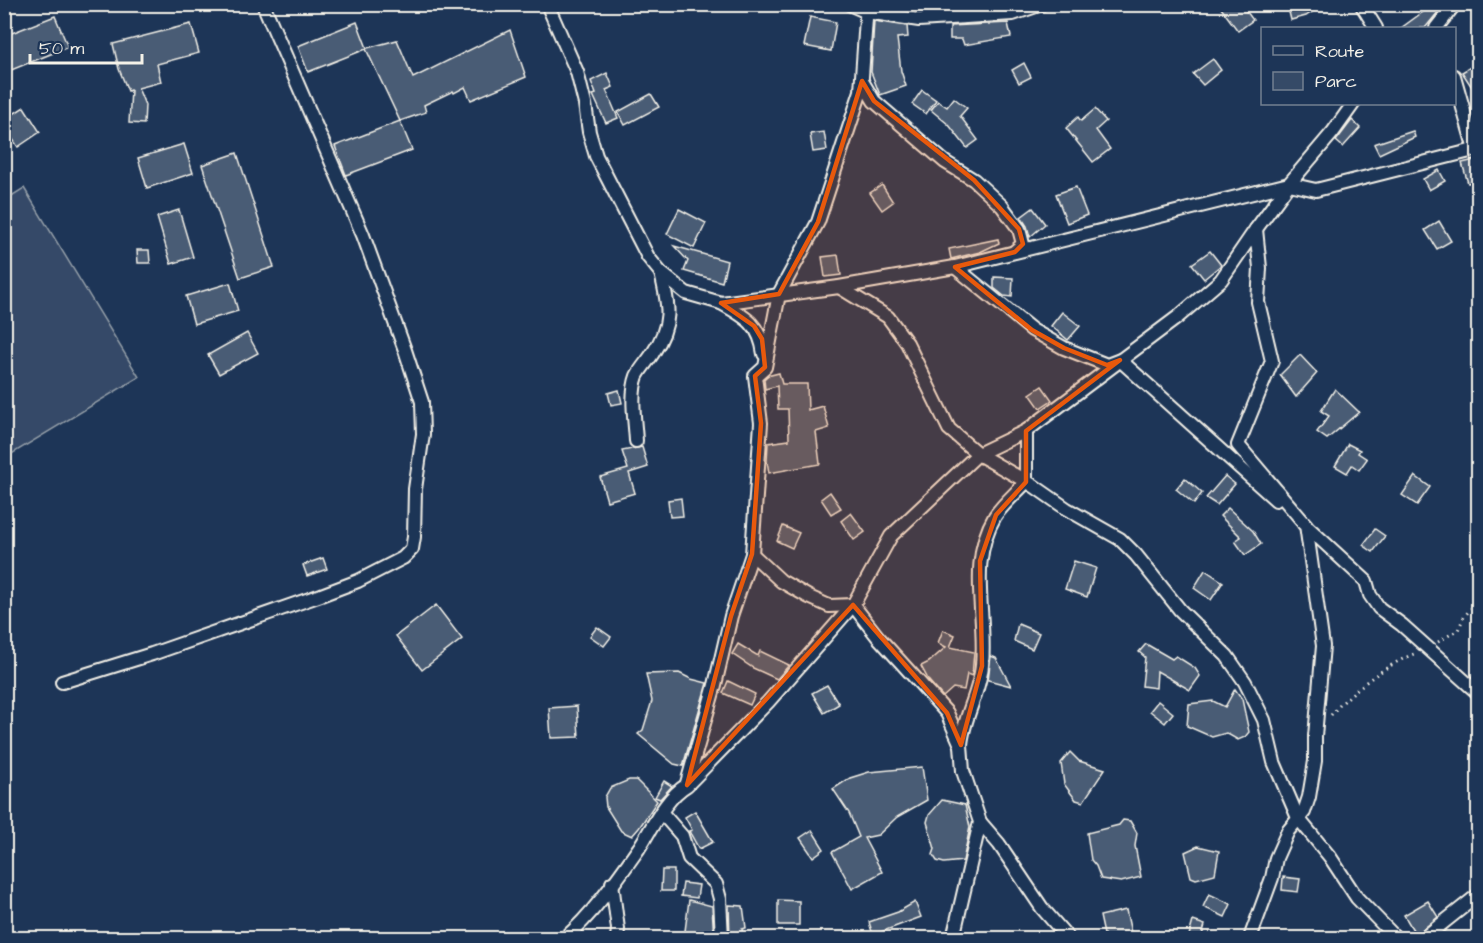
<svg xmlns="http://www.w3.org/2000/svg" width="1483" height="943" font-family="'Architects Daughter',sans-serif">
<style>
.green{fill:#354a67;stroke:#949ea8;stroke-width:1.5}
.building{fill:#485b74;stroke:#f4f1e8;stroke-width:1.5}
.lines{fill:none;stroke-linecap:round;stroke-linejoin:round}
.street-casing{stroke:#f4f1e8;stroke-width:16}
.path{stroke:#f4f1e8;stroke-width:3;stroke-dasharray:1.5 4.5;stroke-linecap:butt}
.street{stroke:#1d3557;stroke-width:12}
.marked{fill:#e8590c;fill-opacity:0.2;stroke:#e8590c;stroke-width:4.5;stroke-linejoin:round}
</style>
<rect width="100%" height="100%" fill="#1d3557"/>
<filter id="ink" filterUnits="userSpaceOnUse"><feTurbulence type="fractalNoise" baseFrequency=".0167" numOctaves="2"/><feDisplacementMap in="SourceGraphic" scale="12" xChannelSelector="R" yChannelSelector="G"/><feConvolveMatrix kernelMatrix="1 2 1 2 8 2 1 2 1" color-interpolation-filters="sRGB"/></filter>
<g filter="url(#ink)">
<!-- green -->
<polygon class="green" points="24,188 139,377 5,458 5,200"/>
<!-- building -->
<g class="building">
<polygon points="1218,4 1241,4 1253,20 1238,31"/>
<polygon points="1287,4 1324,4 1306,16 1291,20"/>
<polygon points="1434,4 1439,11 1425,28 1401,28"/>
<polygon points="55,16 68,47 4,73 4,36"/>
<polygon points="810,17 836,22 831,51 804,46"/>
<polygon points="874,21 907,26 908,37 897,38 901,71 906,86 880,95 871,72"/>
<polygon points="357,22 367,48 397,40 413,78 510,30 526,77 471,100 465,87 454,93 453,91 424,105 426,112 400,121 366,49 308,72 298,46"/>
<polygon points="1008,23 1011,37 964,45 962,39 950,39 950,26"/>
<polygon points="191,24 199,53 157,64 161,82 138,88 145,105 144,124 129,123 131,90 128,91 119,69 113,44"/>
<polygon points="1213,59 1221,70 1203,85 1193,74"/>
<polygon points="1479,62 1479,98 1462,72"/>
<polygon points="1024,63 1031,77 1019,83 1012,70"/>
<polygon points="607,73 613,87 606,90 618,118 606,123 593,95 596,94 591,81"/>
<polygon points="922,90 936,100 926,114 912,104"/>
<polygon points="651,94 659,107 625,125 618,112"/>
<polygon points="954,98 967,108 960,116 978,140 967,148 949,125 931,110 938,101 947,107"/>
<polygon points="24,107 40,132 18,147 4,126 4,120"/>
<polygon points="1095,109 1106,121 1096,130 1110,149 1093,162 1066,128 1078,117 1081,121"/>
<polygon points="1352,120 1360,128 1343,147 1336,141"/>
<polygon points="400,121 412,150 346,175 335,146"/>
<polygon points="1413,131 1415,137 1379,154 1374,144"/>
<polygon points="824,132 827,150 813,152 810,134"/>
<polygon points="184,144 193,173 147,188 138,158"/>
<polygon points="237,153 274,267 240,278 202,165"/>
<polygon points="1479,159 1479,180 1468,183 1462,163"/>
<polygon points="1439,170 1445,181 1429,190 1423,179"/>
<polygon points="882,185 893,202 882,210 870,193"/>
<polygon points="1076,187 1087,215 1067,223 1056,194"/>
<polygon points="1033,208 1045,224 1030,237 1027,226 1021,217"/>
<polygon points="679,209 706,223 694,248 667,234"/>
<polygon points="179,210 193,257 171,264 157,217"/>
<polygon points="1439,221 1451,241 1437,249 1425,230"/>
<polygon points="998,239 999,243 980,252 951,259 949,249"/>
<polygon points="674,246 727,261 722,282 684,271 688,261"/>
<polygon points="137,250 149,250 150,263 138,263"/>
<polygon points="1210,251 1221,265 1204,279 1192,264"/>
<polygon points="838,255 841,275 825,277 822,257"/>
<polygon points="994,277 1013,278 1012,297 1004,296 994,288"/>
<polygon points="230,283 238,311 194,324 186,296"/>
<polygon points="1062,312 1080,326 1068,340 1051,326"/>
<polygon points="247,333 258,353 219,374 208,355"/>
<polygon points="1300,355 1317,373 1296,397 1280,375"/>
<polygon points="779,373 782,384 807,384 808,410 823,406 829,428 816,432 820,464 769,473 767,461 768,443 789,440 788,409 778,409 777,386 765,389 764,379 767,376"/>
<polygon points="1042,386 1052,400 1040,408 1030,394"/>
<polygon points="1335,389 1359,412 1327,439 1317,432 1329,416 1321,411"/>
<polygon points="619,390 622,403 611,405 608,393"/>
<polygon points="1348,444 1360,450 1358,453 1367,459 1359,470 1352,465 1347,473 1335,466"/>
<polygon points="642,447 648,467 629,473 635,493 607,501 600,477 628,469 622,451"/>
<polygon points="1225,476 1235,484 1217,505 1206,498"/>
<polygon points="1415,476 1430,487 1417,505 1402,495"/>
<polygon points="1185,478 1202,493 1194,504 1176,489"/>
<polygon points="830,492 841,508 831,514 821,499"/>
<polygon points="681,498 683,516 670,517 668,500"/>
<polygon points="1228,508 1253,531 1261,544 1245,555 1235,541 1241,537 1220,516"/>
<polygon points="851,513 865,532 854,540 841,521"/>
<polygon points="783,526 799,533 792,548 777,541"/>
<polygon points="1375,529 1385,536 1373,552 1363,545"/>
<polygon points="323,558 327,569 307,576 303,565"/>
<polygon points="1074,561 1096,568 1087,597 1065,589"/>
<polygon points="1205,570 1223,582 1211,600 1194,588"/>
<polygon points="436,605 462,639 422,670 396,636"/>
<polygon points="1018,624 1039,633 1032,649 1014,641"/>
<polygon points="597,627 611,637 604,646 590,636"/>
<polygon points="943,630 955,635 950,647 974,652 972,676 967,674 964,690 953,688 943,697 929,681 921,666 929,662 946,647 938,643"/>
<polygon points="738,644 758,656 760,651 789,665 777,679 753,668 732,654"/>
<polygon points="1146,644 1172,659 1176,656 1195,668 1200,676 1190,690 1157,671 1156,688 1142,686 1145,657 1139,652"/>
<polygon points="991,656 996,658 1011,686 988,680"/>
<polygon points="679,673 691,679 707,683 683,766 674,764 638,734 643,730 652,701 646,674"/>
<polygon points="728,681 755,694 750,705 723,693"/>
<polygon points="827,685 839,704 824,713 812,693"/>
<polygon points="1235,689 1242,699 1249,732 1245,737 1238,740 1226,733 1212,737 1187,726 1189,704 1213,701 1225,707"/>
<polygon points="1158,701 1173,713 1165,723 1150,711"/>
<polygon points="577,706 579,737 551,738 549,708"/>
<polygon points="1070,752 1079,761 1105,769 1083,802 1076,800 1064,784 1061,763"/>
<polygon points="922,767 927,800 897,817 878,835 864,838 882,872 852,889 832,852 859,837 849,813 833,789 850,778 869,772"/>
<polygon points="629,780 636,780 657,801 639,828 632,836 621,831 606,807 605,797 610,788"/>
<polygon points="664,781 672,786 660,799 655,797"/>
<polygon points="942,800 965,805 970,827 963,861 944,863 937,861 933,855 935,849 927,822 929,815"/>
<polygon points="695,811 713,842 699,849 689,831 692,830 685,817"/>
<polygon points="1123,820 1130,821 1137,833 1135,846 1141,877 1121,882 1101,879 1096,866 1091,860 1087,833 1119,825"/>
<polygon points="812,830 824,849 813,857 800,838"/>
<polygon points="1198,846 1219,851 1215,874 1196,879 1191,877 1185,852"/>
<polygon points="662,870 674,870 674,891 661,891"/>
<polygon points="1283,877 1300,879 1298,892 1282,890"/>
<polygon points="683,883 699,885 697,898 681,896"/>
<polygon points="1209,894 1231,904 1225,917 1203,907"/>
<polygon points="689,900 712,906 714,939 684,939"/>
<polygon points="778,900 799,901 799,925 778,925"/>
<polygon points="1428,901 1438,917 1416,935 1404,915"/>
<polygon points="915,902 921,917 873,935 869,922 898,912"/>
<polygon points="729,905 743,906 746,928 742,929 743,939 730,939"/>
<polygon points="1126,910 1132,937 1105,939 1100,916"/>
<polygon points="1193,921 1205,925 1201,939 1188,939"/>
</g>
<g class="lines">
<defs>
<g id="street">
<polyline points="547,4 577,72 585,104 589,132 596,156 648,257 661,273 686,293 721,303 839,287 955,267 1289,184 1316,190 1478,149"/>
<polyline points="849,4 867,12 919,20 1013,14 1042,4"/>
<polyline points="1361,4 1376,28"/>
<polyline points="1436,28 1455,4"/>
<polyline points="1454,76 1475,150"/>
<polyline points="862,81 874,101 945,162 974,180 1002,206 1019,229 1023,244 1015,251"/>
<polyline points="955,267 1032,330 1064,348 1107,365 1120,360 1276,500"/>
<polyline points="839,287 888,317 907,343 949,429 978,454 1034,486 1067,509 1120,539 1136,555 1180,610 1227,656 1245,682 1264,720 1274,762 1298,818 1330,857 1357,898 1396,938"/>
<path d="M 721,303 C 746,317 760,324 764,354"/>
<path d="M 636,441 C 635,421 630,395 637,376 C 641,368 648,361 653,353 C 673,323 669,307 661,273"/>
<polyline points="1303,523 1366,581 1370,595 1379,608 1402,625 1478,693"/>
<polyline points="752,554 781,581 809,597 829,606 853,605 878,637 947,713 961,745 963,771 980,822 953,938"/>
<polyline points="62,682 152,654 321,595 358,581 403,558 412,549 414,537 415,489 423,434 422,402 405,350 363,235 263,4"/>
<path d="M 961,745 C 963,718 980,692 982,665 C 987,614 967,564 995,516 C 1003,504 1016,493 1026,482 L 1026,431"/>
<polyline points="687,783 715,685 731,616 752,554 761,423 755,376 765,367 779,294 818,222 861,91 867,4"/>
<polyline points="661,812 682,836 689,858 716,884 720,899 722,938"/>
<polyline points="980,822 999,844 1042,908 1068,938"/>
<polyline points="612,883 618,929 617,938"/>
<path d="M 565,938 C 593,914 617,879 639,848 C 652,828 666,797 687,785 L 768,702 L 853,605 L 891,536 L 978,454 L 1026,431 L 1178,317 L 1221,280 L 1256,229 L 1289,184 L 1333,132 L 1353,104"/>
<polyline points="1250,938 1272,878 1276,858 1288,831 1304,812 1309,797 1315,761 1315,736 1323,646 1306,525 1238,445 1272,361 1258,302 1260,268 1256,229"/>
<polyline points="1424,938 1478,895"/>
</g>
</defs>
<!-- street casing -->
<use href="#street" class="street-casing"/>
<!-- path -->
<g class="path">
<polyline points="1438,642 1458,630 1464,617 1478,600"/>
<path d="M 1331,715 C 1351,691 1384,666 1414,654"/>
</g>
<!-- street -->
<use href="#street" class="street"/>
</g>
</g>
<!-- marked area -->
<path class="marked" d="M 862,81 L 874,101 L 974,180 L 1019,229 L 1023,244 L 1015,252 L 955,267 L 1032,330 L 1064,348 L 1107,365 L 1120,360 L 1026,431 L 1026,482 L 996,515 L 980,561 L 982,666 L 961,745 L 947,713 L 853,605 L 687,785 L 731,616 L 752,554 L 761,423 L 755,376 L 765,367 L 762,339 L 754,326 L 721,303 L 779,294 L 818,222 Z"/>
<!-- margin -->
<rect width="1483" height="943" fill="none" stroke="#1d3557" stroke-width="24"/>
<rect x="12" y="12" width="1459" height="919" fill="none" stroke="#f4f1e8" stroke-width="2" filter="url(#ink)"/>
<!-- legend -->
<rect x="1261" y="27" width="195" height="78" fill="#1d3557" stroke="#738091" stroke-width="1.5"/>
<rect x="1273" y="46" width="30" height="9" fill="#1d3557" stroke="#738091" stroke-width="1.5"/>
<text x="1315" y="57" font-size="18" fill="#f4f1e8">Route</text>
<rect x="1273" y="72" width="30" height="18" fill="#354a67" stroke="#738091" stroke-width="1.5"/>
<text x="1315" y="87" font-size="18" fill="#f4f1e8">Parc</text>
<!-- scale -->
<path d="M30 54v9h112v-9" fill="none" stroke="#f4f1e8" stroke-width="3"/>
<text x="39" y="54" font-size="18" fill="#f4f1e8" stroke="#1d3557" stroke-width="4.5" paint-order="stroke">50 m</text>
</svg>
